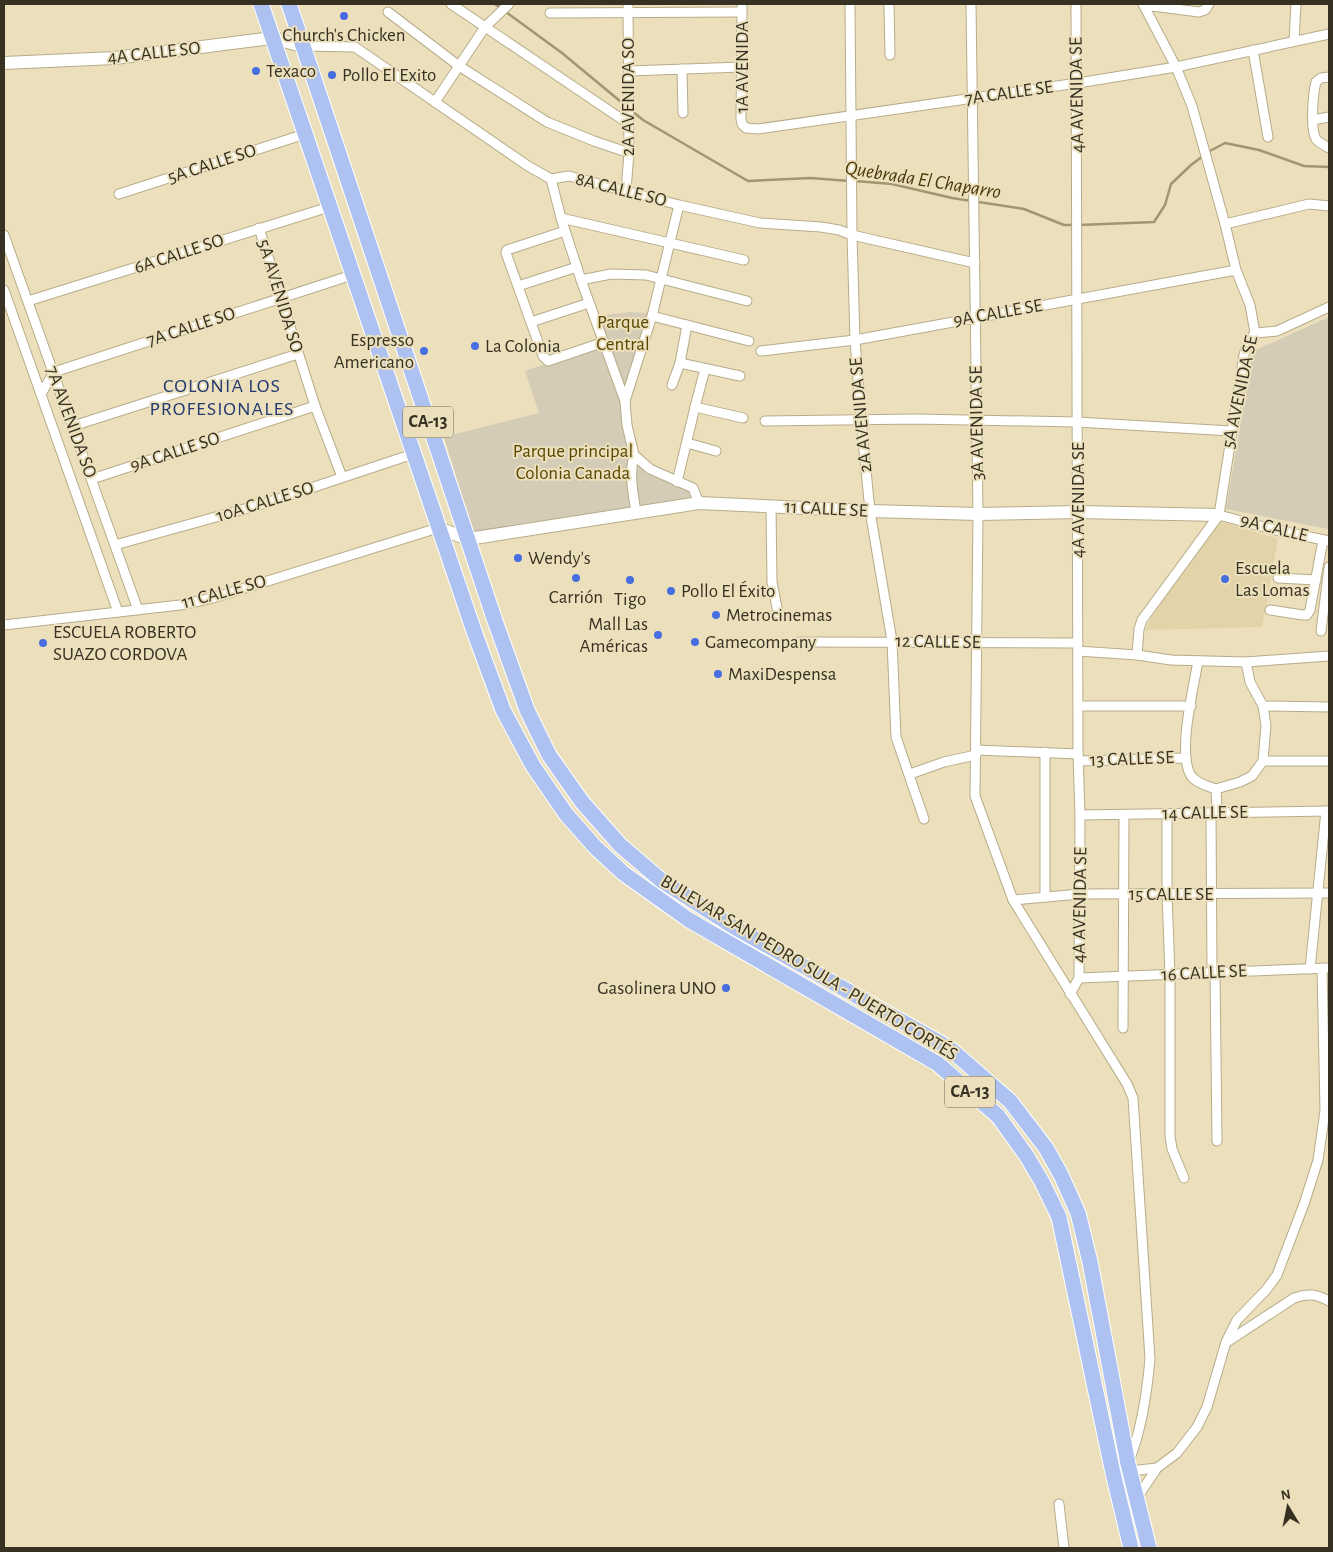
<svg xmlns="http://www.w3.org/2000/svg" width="1333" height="1552" font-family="'Alegreya Sans',sans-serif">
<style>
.built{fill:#e2d3a8}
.green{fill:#d4ccb6}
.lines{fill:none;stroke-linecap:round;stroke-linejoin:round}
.stream{stroke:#a29672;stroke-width:2.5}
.street-casing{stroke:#b7ac89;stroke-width:11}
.secondary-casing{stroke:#b7ac89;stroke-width:14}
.highway-casing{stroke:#fff;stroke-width:17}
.street{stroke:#fff;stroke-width:9}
.secondary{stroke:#fff;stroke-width:12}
.highway{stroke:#adc2f1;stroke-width:15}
.poi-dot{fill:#466ee1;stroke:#ece0bc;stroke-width:2}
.labels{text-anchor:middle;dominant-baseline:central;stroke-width:4;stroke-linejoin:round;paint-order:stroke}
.shield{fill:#ece0bc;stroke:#6d6651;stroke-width:1}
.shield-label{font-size:18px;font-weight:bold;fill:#363123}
.poi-label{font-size:19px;fill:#363123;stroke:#ece0bc;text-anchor:start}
.street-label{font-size:19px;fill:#363123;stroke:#ece0bc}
.park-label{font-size:19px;fill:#594701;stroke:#ece0bc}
.water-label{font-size:20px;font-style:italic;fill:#463807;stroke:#ece0bc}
.neighbourhood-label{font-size:20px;letter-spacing:1px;fill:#243971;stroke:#ece0bc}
</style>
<rect width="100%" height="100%" fill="#ece0bc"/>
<!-- built -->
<polygon class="built" points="1219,521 1278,539 1262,627 1145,630 1151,618"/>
<!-- green -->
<g class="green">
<polygon points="630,312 648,313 625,396 597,316"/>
<polygon points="1329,317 1329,521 1328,529 1226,509 1253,351"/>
<polygon points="603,344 624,403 632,455 693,488 699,503 475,538 444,437 539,413 525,371"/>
</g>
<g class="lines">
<!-- stream -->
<g class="stream">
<polyline points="495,4 562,53 626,106"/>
<polyline points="632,111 643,120 748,181 811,178 849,181"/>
<polyline points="1208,152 1225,143 1259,150 1304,166 1329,167"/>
<polyline points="855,181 892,184 952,198 1024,209 1064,225 1074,225"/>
<polyline points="1079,225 1154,222 1165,205 1171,184 1191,165 1203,156"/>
</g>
<defs>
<g id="street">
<polyline points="451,4 629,124"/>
<polyline points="742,4 741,119 742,124 746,128 758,129 1078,83 1176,67 1329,34"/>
<polyline points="850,4 852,235 855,340 861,420 870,511 892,641 896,737 924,819"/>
<polyline points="889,4 890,55"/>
<path d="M 971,4 L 978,514 L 975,796 L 1013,900 L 1127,1084 L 1133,1098 L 1150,1359 C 1147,1393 1142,1429 1129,1461"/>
<polyline points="1144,5 1199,12 1205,10 1209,4"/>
<polyline points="388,12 459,66 547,122 594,141 629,153"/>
<polyline points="550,13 742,12"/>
<polyline points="1294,41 1296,4"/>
<polyline points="302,46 355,47 528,166 551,179 569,176 679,205 760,223 821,227 839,230 852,235 975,263"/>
<polyline points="1253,50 1268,137"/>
<polyline points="682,69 683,113"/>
<polyline points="629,71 742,67"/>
<path d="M 1329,77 L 1321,78 L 1316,82 C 1313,93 1310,129 1316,139 C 1319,143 1324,145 1329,148"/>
<polyline points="435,102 485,27 509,4"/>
<polyline points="1313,120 1329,117"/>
<polyline points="551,179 561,218 581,280 625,401 627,425 634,455 650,469 693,488 699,503"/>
<polyline points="626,190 629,153 628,4"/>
<polyline points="119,194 305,134"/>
<polyline points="561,218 744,260"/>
<polyline points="1225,224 1309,204 1329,206"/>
<polyline points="259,228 315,406 342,477"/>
<polyline points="565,231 507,250 506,253 543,356 548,361 604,342"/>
<polyline points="4,235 138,610"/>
<polyline points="581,280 611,274 646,275 747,301"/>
<polyline points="518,286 577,267"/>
<polyline points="4,290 118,612"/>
<polyline points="28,301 329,207"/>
<polyline points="652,316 749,341"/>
<polyline points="531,322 589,303"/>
<polyline points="1255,333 1277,331 1329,307"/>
<polyline points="761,351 855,340 1236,270"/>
<polyline points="680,363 740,376"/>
<polyline points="672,385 680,363 687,325"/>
<polyline points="41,394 54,372 352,275"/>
<polyline points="625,401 652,316 679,205"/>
<polyline points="695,407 705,369"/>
<polyline points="765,421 916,419 1077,422 1231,431"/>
<polyline points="73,426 298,354"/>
<polyline points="687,443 716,451"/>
<path d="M 634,455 C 629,474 633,493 636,512"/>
<polyline points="92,479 315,406"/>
<polyline points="677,482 695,407 743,418"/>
<polyline points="771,506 772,582 778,613"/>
<polyline points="1219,515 1271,529 1329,541"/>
<polyline points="115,545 266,503 413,454"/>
<polyline points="1278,578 1316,580"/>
<polyline points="1270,610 1303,615 1307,615 1310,610 1323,540"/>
<polyline points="4,625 180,605 213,598 438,528"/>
<polyline points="1321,631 1329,567"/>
<polyline points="799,642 1078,643"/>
<polyline points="1078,651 1137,655 1171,660 1246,662 1329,656"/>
<polyline points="1137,655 1139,629 1142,620 1219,515 1244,355 1247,345 1255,333 1250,305 1236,270 1225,224 1192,106 1176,67 1143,4"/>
<path d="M 1198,661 C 1194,686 1176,757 1192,777 C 1198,784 1208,786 1216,789 L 1217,813"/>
<polyline points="1079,706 1191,706"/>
<polyline points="1263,706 1329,707"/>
<polyline points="976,750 1078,754"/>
<polyline points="1079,761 1186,758"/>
<polyline points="1263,761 1329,761"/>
<polyline points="910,774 944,762 976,755"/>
<polyline points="1216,789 1240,782 1252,776 1263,761 1266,725 1263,706 1250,682 1246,662"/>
<polyline points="1211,813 1212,972"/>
<polyline points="1167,814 1167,894 1170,975 1170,1136 1172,1149 1184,1178"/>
<polyline points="1080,815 1329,811"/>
<polyline points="1045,897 1045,752"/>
<polyline points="1013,900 1080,894 1329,893"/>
<polyline points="1310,969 1326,811"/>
<polyline points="1215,972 1217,1141"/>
<polyline points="1079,978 1329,968"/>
<polyline points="1070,994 1079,978 1080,815 1078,754 1076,4"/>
<polyline points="1123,1028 1124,815"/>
<path d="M 1227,1342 L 1294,1298 C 1308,1293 1316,1294 1329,1301"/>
<polyline points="1130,1471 1157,1468"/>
<polyline points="1137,1498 1157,1468 1177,1453 1197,1427 1207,1407 1226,1342 1237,1320 1266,1290 1277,1275 1304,1204 1318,1160 1325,1111 1322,968"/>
<polyline points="1059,1504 1064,1548"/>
</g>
<g id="secondary">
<polyline points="4,63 115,58 272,38 302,46"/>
<polyline points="438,528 468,539 699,503 870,511 978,514 1078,512 1219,515"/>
</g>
<g id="highway">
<polyline points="261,4 475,634 503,710 533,766 566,814 595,847 623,873 689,920 938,1064 998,1116 1026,1155 1042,1182 1059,1217 1113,1473 1131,1548"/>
<polyline points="289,4 495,621 527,710 549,755 582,802 620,845 662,881 734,927 949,1048 1010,1101 1046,1148 1061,1175 1078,1213 1090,1262 1128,1464 1149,1548"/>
</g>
</defs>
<!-- street casing -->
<use href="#street" class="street-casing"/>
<!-- secondary casing -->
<use href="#secondary" class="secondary-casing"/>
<!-- highway casing -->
<use href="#highway" class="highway-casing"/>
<!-- street -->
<use href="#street" class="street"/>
<!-- secondary -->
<use href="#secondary" class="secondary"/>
<!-- highway -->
<use href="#highway" class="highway"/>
</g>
<!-- markers -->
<g class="poi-dot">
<circle cx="344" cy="16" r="5"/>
<circle cx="256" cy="71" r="5"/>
<circle cx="332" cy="75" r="5"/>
<circle cx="475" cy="346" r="5"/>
<circle cx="424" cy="351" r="5"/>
<circle cx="518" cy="558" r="5"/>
<circle cx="576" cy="578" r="5"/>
<circle cx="1225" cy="579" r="5"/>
<circle cx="630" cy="580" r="5"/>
<circle cx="671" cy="591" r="5"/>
<circle cx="716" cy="615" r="5"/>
<circle cx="658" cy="635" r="5"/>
<circle cx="695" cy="642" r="5"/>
<circle cx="43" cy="643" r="5"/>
<circle cx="718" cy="674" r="5"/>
<circle cx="726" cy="988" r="5"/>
</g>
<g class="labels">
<!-- shield labels -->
<g class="shield">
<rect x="403" y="406.5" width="50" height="31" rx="4"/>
<rect x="945" y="1076.5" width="50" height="31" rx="4"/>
</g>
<g class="shield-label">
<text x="428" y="422">CA-13</text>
<text x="970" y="1092">CA-13</text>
</g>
<!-- poi labels -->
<g class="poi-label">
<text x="344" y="35" text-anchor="middle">Church's Chicken</text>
<text x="266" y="71">Texaco</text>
<text x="342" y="75">Pollo El Exito</text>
<text x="414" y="340" text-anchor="end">Espresso<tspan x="414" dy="22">Americano</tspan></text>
<text x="485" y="346">La Colonia</text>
<text x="528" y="558">Wendy's</text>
<text x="1235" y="568">Escuela<tspan x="1235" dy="22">Las Lomas</tspan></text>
<text x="681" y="591">Pollo El Éxito</text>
<text x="576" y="597" text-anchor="middle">Carrión</text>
<text x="630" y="599" text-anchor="middle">Tigo</text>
<text x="726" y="615">Metrocinemas</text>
<text x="648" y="624" text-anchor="end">Mall Las<tspan x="648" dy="22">Américas</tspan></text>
<text x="53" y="632">ESCUELA ROBERTO<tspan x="53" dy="22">SUAZO CORDOVA</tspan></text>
<text x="705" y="642">Gamecompany</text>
<text x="728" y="674">MaxiDespensa</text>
<text x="716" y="988" text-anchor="end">Gasolinera UNO</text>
</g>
<!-- street labels -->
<g class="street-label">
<text transform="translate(154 53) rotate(-6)">4A CALLE SO</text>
<text transform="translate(742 67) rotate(-90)">1A AVENIDA</text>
<text transform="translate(1009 93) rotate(-8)">7A CALLE SE</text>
<text transform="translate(1077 95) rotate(-91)">4A AVENIDA SE</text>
<text transform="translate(628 97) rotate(-90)">2A AVENIDA SO</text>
<text transform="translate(212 164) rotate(-18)">5A CALLE SO</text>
<text transform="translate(621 190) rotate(14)">8A CALLE SO</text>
<text transform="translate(179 254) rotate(-18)">6A CALLE SO</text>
<text transform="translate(280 296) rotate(73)">5A AVENIDA SO</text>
<text transform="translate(998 313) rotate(-10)">9A CALLE SE</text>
<text transform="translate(191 327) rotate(-18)">7A CALLE SO</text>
<text transform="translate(1240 392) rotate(-78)">5A AVENIDA SE</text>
<text transform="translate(861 415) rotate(-95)">2A AVENIDA SE</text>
<text transform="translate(71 422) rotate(70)">7A AVENIDA SO</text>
<text transform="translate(977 423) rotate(-91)">3A AVENIDA SE</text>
<text transform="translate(175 452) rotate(-18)">9A CALLE SO</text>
<text transform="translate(1078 500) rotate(-90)">4A AVENIDA SE</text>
<text transform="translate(265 502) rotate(-17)">10A CALLE SO</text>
<text transform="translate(826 509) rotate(3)">11 CALLE SE</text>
<text transform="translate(1274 528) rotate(14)">9A CALLE</text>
<text transform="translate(224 592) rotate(-15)">11 CALLE SO</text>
<text transform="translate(938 642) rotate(1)">12 CALLE SE</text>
<text transform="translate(1132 759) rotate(-2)">13 CALLE SE</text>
<text transform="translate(1205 813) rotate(-1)">14 CALLE SE</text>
<text x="1171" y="894">15 CALLE SE</text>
<text transform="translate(1080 905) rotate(-89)">4A AVENIDA SE</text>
<text transform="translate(809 968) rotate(31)">BULEVAR SAN PEDRO SULA - PUERTO CORTÉS</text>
<text transform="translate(1204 973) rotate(-3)">16 CALLE SE</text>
</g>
<!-- park labels -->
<g class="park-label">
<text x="623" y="322">Parque<tspan x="623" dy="22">Central</tspan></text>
<text x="573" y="451">Parque principal<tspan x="573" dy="22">Colonia Canada</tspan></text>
</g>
<!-- water labels -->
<g class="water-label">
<text transform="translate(923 180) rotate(9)">Quebrada El Chaparro</text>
</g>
<!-- neighbourhood labels -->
<g class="neighbourhood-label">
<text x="222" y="386">COLONIA LOS<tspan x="222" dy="23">PROFESIONALES</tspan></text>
</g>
</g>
<!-- border -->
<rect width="1333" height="1552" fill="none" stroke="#363123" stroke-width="10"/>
<!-- north arrow -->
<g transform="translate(1288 1507) rotate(350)" stroke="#ece0bc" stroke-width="4" paint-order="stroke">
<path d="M0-4L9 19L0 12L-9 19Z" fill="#363123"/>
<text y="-8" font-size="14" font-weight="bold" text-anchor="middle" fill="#363123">N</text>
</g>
</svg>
